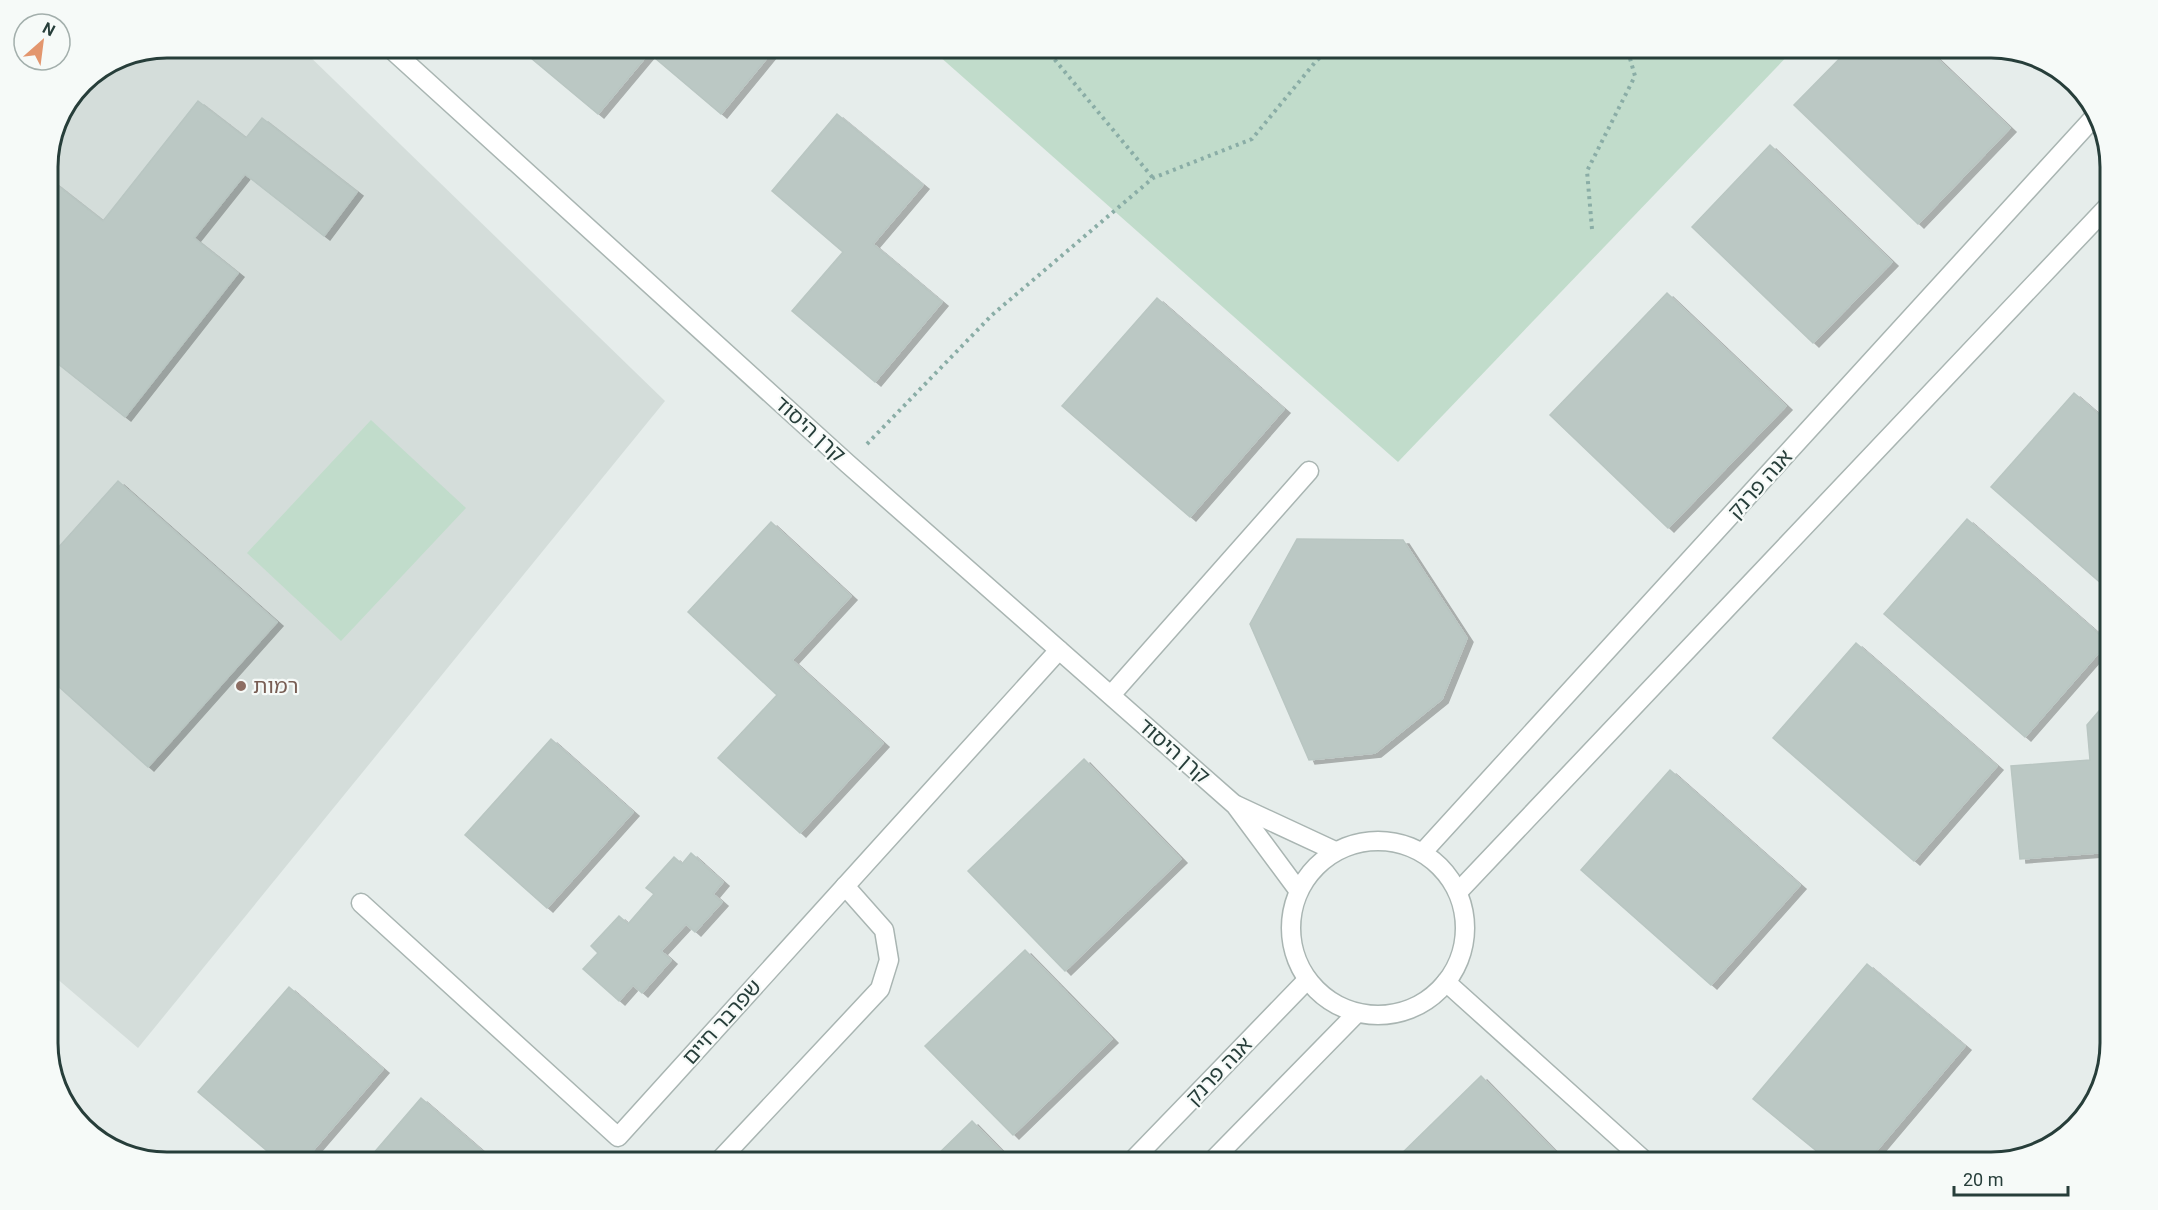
<svg xmlns="http://www.w3.org/2000/svg" width="2158" height="1210" viewBox="0 0 2158 1210" font-family="Roboto,'Noto Sans Hebrew',sans-serif">
	<style>
		.built { fill: #d4ddda }
		.green { fill: #c1dccb }
		.building { fill: #bbc8c4; stroke: #b9c6c2; stroke-width: 1.5; filter: url(#shadow) }
		.lines { fill: none; stroke-linecap: round; stroke-linejoin: round }
		.service-casing { stroke: #a9b5b2; stroke-width: 21 }
		.minor-casing { stroke: #a9b5b2; stroke-width: 21 }
		.tertiary-casing { stroke: #a9b5b2; stroke-width: 21 }
		.path { stroke: #8aada6; stroke-width: 4; stroke-dasharray: 3 4.5; stroke-linecap: butt }
		.service { stroke: #fff; stroke-width: 18 }
		.minor { stroke: #fff; stroke-width: 18 }
		.tertiary { stroke: #fff; stroke-width: 18 }
		.education-dot { fill: #8d6e63; stroke: #f6faf8; stroke-width: 2 }
		.labels { text-anchor: middle; dominant-baseline: central; stroke-width: 4.5; stroke-linejoin: round; paint-order: stroke }
		.street-label { font-size: 21px; fill: #273e3a; stroke: #f6faf8 }
		.education-label { font-size: 21px; fill: #785e54; stroke: #f6faf8; text-anchor: start }
		.rim { fill: none; stroke: #273e3a; stroke-width: 3 }
	</style>
	<defs>
		<filter id="shadow"><feDropShadow dx="6" dy="4" stdDeviation="0" flood-color="#0004"/></filter>
	</defs>
	<rect width="100%" height="100%" fill="#e6edeb"/>
	<polygon class="built" points="168,48 301,48 665,401 138,1048 48,971 48,160 57,122 83,83 122,57"/>
	<g class="green">
		<polygon points="930,48 1795,48 1398,462"/>
		<polygon points="371,420 466,508 341,641 247,553"/>
	</g>
	<g class="building">
		<polygon points="519,48 775,48 721,114 649,53 598,114"/>
		<polygon points="1850,48 1926,48 2010,128 1918,224 1794,105"/>
		<polygon points="198,101 246,138 262,118 357,192 324,236 245,174 194,238 238,273 125,417 48,356 48,178 103,221"/>
		<polygon points="837,114 923,185 873,244 942,302 875,382 792,311 843,252 772,191"/>
		<polygon points="1770,145 1892,262 1813,343 1692,227"/>
		<polygon points="1667,293 1786,406 1668,528 1550,415"/>
		<polygon points="1157,298 1284,409 1190,517 1062,406"/>
		<polygon points="2074,393 2110,424 2110,591 1991,487"/>
		<polygon points="118,481 277,622 148,767 48,677 48,559"/>
		<polygon points="1967,519 2108,642 2025,737 1884,614"/>
		<polygon points="771,522 851,596 792,660 883,743 800,833 718,758 777,695 688,612"/>
		<polygon points="1297,539 1403,540 1467,638 1442,699 1375,753 1309,760 1250,624"/>
		<polygon points="1856,643 1997,766 1914,861 1773,738"/>
		<polygon points="2110,698 2110,852 2020,859 2011,766 2090,760 2087,725"/>
		<polygon points="551,739 633,812 547,908 465,835"/>
		<polygon points="1084,759 1181,859 1065,971 968,871"/>
		<polygon points="1670,770 1800,885 1711,985 1581,870"/>
		<polygon points="691,853 723,882 713,894 722,902 695,932 686,924 661,951 671,960 642,993 633,985 619,1001 583,969 598,953 591,946 619,916 628,924 654,894 646,888 674,857 682,864"/>
		<polygon points="1025,950 1112,1039 1013,1135 925,1046"/>
		<polygon points="1867,964 1965,1046 1867,1162 1830,1162 1753,1099"/>
		<polygon points="289,987 383,1069 303,1162 280,1162 198,1092"/>
		<polygon points="1481,1076 1565,1162 1393,1162"/>
		<polygon points="421,1098 495,1162 366,1162"/>
		<polygon points="972,1121 1012,1162 930,1162"/>
	</g>
	<g class="lines">
		<defs>
			<g id="service">
				<polyline points="1111,695 1309,471"/>
				<polyline points="718,1162 880,989 889,960 884,930 845,886"/>
			</g>
			<g id="minor">
				<polyline points="390,48 848,464 1235,805 1298,890"/>
				<polyline points="1236,805 1335,851"/>
				<polyline points="361,903 618,1137 1059,650"/>
				<polyline points="1446,982 1646,1162"/>
			</g>
			<g id="tertiary">
				<circle cx="1378" cy="928" r="87"/>
				<polyline points="1423,852 2096,115"/>
				<polyline points="1458,892 2110,204"/>
				<polyline points="1131,1162 1307,980"/>
				<polyline points="1211,1162 1357,1013"/>
			</g>
		</defs>
		<use href="#service" class="service-casing"/>
		<use href="#minor" class="minor-casing"/>
		<use href="#tertiary" class="tertiary-casing"/>
		<g class="path">
			<polyline points="1045,48 1153,178"/>
			<polyline points="1592,229 1587,171 1635,76 1627,48"/>
			<polyline points="867,444 992,315 1153,178 1252,139 1317,60 1333,48"/>
		</g>
		<use href="#service" class="service"/>
		<use href="#minor" class="minor"/>
		<use href="#tertiary" class="tertiary"/>
	</g>
	<circle class="education-dot" cx="241" cy="686" r="6"/>
	<g class="labels">
		<g class="street-label">
			<text transform="translate(810 429) rotate(42)">קרן היסוד</text>
			<text transform="translate(1760 484) rotate(-48)">אנה פרנק</text>
			<text transform="translate(1174 751) rotate(41)">קרן היסוד</text>
			<text transform="translate(722 1022) rotate(-48)">שפרבר חיים</text>
			<text transform="translate(1219 1071) rotate(-46)">אנה פרנק</text>
		</g>
		<g class="education-label">
			<text x="253" y="686">רמות</text>
		</g>
	</g>
	<path d="M0 0H2158V1210H0ZM167 58H1991A109 109 0 0 1 2100 167V1043A109 109 0 0 1 1991 1152H167A109 109 0 0 1 58 1043V167A109 109 0 0 1 167 58Z" fill="#f6faf8" fill-rule="evenodd"/>
	<path class="rim" d="M167 58H1991A109 109 0 0 1 2100 167V1043A109 109 0 0 1 1991 1152H167A109 109 0 0 1 58 1043V167A109 109 0 0 1 167 58Z"/>
	<g transform="translate(42 42) rotate(28)"><circle r="28" fill="#f6faf8" stroke="#a3afac" stroke-width="1.5"/>
	<path d="M0-4.5L10 22L0 15L-10 22Z" fill="#e3966e"/>
	<text y="-9" font-size="16" font-weight="bold" text-anchor="middle" fill="#273e3a">N</text>
	</g>
	<path d="M1954 1186v9h114v-9" fill="none" stroke="#273e3a" stroke-width="3"/>
	<text x="1963" y="1186" font-size="18" fill="#273e3a" stroke="#f6faf8" stroke-width="4.5" paint-order="stroke">20 m</text>
</svg>
